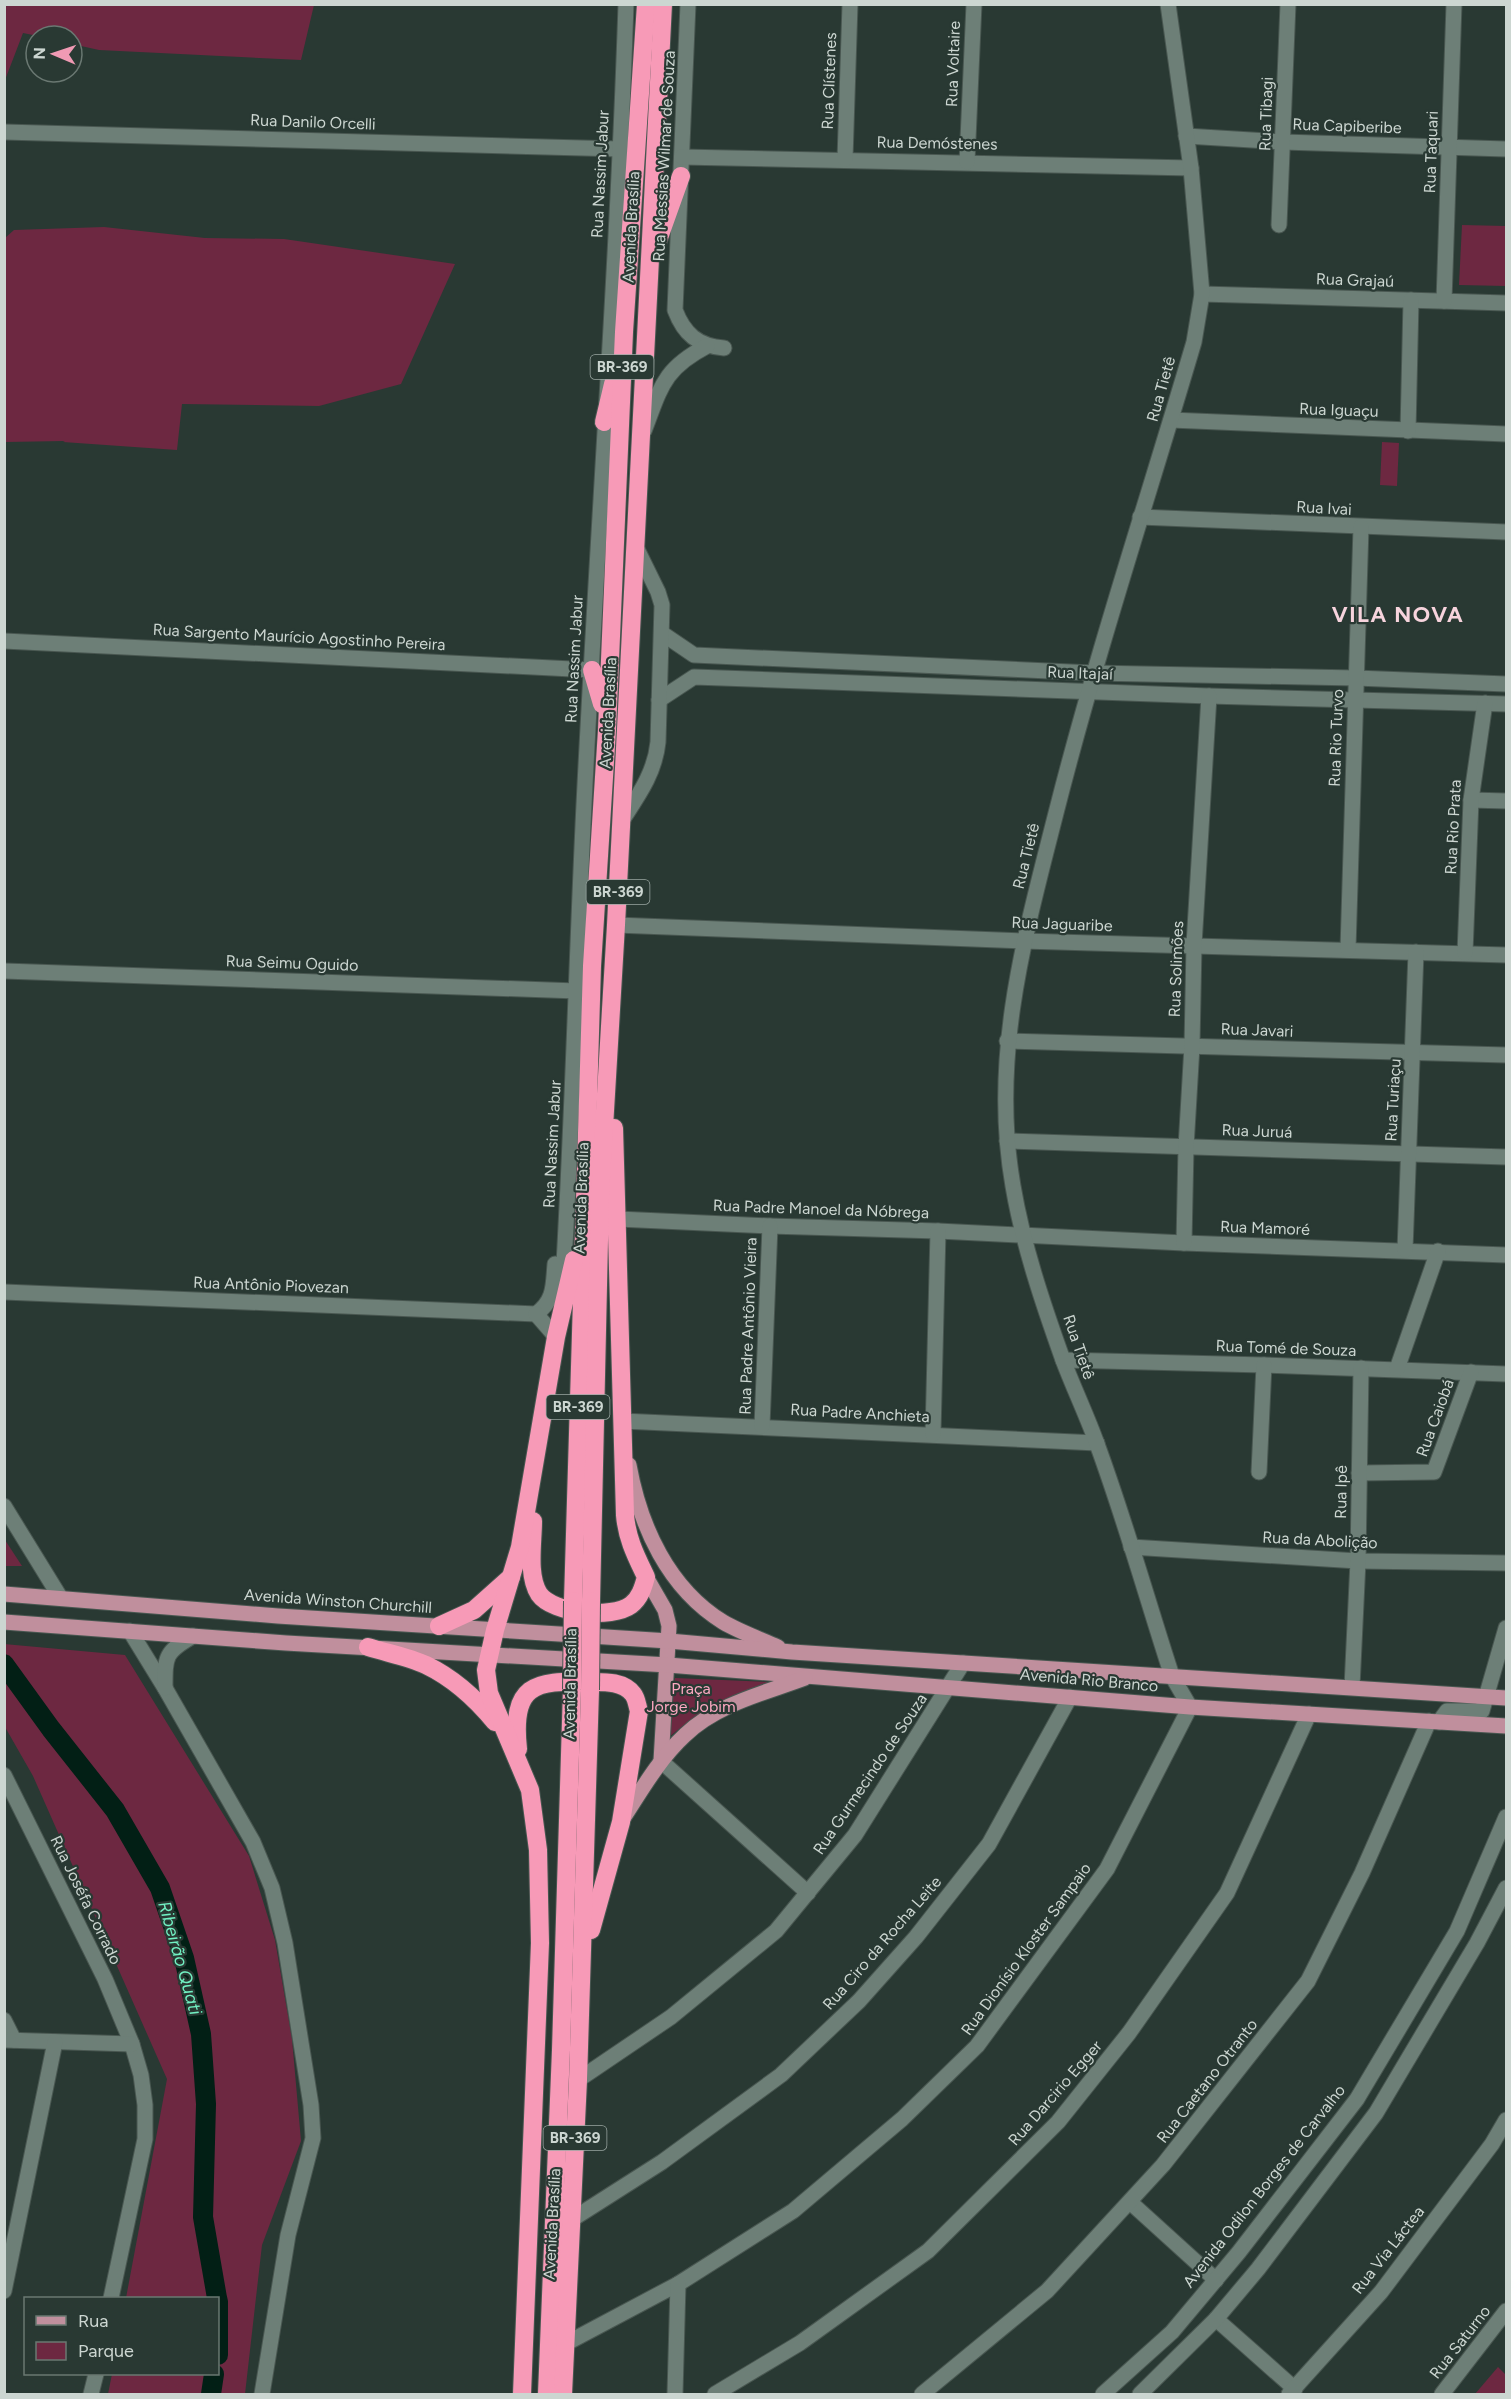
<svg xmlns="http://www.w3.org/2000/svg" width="1511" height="2399" viewBox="0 0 1511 2399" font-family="Figtree,sans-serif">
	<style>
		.green { fill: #6d2841 }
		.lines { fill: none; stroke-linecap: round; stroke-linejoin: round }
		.river { stroke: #021f15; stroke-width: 20 }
		.minor-casing { stroke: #495751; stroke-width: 17 }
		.major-casing { stroke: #495751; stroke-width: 17 }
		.highway-casing { stroke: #495751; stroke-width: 20 }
		.minor { stroke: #6d7f77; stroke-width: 15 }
		.major { stroke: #c08f9d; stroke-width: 15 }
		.highway { stroke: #f79ab7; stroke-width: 18 }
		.highway-bridge-casing { stroke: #495751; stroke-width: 20; stroke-linecap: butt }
		.highway-bridge { stroke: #f79ab7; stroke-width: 18 }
		.labels { text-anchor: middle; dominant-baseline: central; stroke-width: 4.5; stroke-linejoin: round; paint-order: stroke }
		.shield { fill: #293933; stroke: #9ba7a2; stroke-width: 1.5 }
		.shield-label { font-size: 15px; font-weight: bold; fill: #ccd6d1 }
		.street-label { font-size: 16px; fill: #ccd6d1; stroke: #293933 }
		.park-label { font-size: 16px; fill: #fda7c1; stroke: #293933 }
		.water-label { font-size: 18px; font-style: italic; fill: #71f0c2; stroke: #293933 }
		.district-label { font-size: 22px; font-weight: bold; letter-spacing: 1.5px; fill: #f7d4dd; stroke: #293933 }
	</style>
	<rect width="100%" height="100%" fill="#293933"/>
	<g class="green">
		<polygon points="5,4 314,4 314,5 301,60 99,50 72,44 72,36 38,36 23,33 5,80"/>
		<polygon points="1462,225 1506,226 1506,286 1459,285"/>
		<polygon points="104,227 205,238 284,239 455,264 401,384 319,406 182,404 177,450 63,442 65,441 5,442 5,238 14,230"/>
		<polygon points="1382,442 1399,443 1397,486 1380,485"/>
		<polygon points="5,1540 22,1566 5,1566"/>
		<polygon points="4,1644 125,1655 249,1856 275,1940 292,2039 301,2141 262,2245 245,2394 108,2394 112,2374 218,2374 218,2298 126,2298 167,2079 33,1776 5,1727"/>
		<path d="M 675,1678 L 769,1682 C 730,1698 696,1712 664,1742 Z"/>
		<polygon points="1498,2367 1506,2375 1506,2394 1475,2394"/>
	</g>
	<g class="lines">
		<g class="river">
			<polyline points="4,1664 51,1729 115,1810 160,1888 184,1958 201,2034 206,2104 203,2217 217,2298"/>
			<polyline points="218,2301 218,2355"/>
			<polyline points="211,2394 214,2374"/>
		</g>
		<defs>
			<g id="minor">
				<path d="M 688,4 L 675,310 C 684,334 698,346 724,348"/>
				<polyline points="4,132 620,149"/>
				<polyline points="1186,136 1283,142 1506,149"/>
				<polyline points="682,157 1191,168"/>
				<polyline points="845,159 850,4"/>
				<polyline points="967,162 974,4"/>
				<polyline points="1279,225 1288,4"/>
				<polyline points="1202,294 1506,303"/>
				<polyline points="1444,301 1454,4"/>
				<polyline points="1171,420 1506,434"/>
				<path d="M 644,431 C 661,387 663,369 707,346"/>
				<polyline points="1408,431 1411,300"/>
				<polyline points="1140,517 1506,532"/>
				<polyline points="663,634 694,655 1093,673 1356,678 1506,684"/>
				<polyline points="4,641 592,670"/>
				<polyline points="659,700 694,677 1209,696 1506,704"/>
				<polyline points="1471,800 1506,801"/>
				<path d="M 621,822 C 638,796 655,773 658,742 L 662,605 L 658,592 L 636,547"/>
				<polyline points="616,925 1023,941 1506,955"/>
				<polyline points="1348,949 1361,527"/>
				<polyline points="1465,953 1471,800 1485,703"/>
				<polyline points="4,971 577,991"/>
				<polyline points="1007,1041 1506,1055"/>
				<polyline points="1007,1141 1506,1157"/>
				<polyline points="618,1219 770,1226 938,1231 1184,1243 1506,1255"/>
				<polyline points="1184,1243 1186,1147 1192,1046 1194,945 1209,696"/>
				<polyline points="1405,1250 1416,952"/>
				<path d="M 563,1281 C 572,1129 576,977 583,825 C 596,552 617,278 626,4"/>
				<polyline points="4,1292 536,1314"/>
				<path d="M 536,1314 C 555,1300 553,1285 555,1264"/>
				<polyline points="536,1314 556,1337"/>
				<polyline points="1063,1360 1264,1365 1506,1374"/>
				<polyline points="1397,1369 1438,1251"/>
				<polyline points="622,1421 1097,1443"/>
				<polyline points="762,1426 770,1226"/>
				<polyline points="933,1434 938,1231"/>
				<polyline points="1259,1472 1264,1365"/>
				<polyline points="1359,1473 1434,1472 1471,1372"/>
				<polyline points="4,1506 60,1597"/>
				<polyline points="1131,1547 1358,1561 1506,1563"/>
				<polyline points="130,1631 165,1688 253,1842 272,1888 285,1943 311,2105 313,2138 288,2235 262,2394"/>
				<polyline points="1352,1687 1358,1561 1361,1368"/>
				<path d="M 165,1688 C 165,1656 165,1652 193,1636"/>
				<polyline points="1439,1722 1447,1711 1482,1711 1506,1628"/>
				<polyline points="661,1761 808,1893"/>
				<polyline points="4,1775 105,1979 132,2044 141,2075 145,2105 145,2139 111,2298"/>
				<polyline points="4,2020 14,2040"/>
				<polyline points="4,2040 132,2044"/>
				<polyline points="578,2080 671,2017 776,1931 855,1835 963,1663"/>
				<polyline points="1130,2202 1216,2280"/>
				<polyline points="571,2220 662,2162 781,2075 859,2001 916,1937 989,1844 1070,1697"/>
				<polyline points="4,2291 55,2042"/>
				<polyline points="1216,2319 1295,2389"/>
				<path d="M 565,2344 L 678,2284 L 793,2211 L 902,2119 L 977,2046 L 1107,1869 L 1190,1707 L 1172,1676 C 1147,1599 1125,1520 1097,1444 C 1087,1416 1074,1389 1063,1360 C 1043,1304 1023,1245 1013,1186 C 990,1056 1025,935 1057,809 C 1097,652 1148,498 1194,342 L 1202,294 L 1191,168 L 1168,4"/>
				<polyline points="91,2394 96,2374"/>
				<polyline points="675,2394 678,2284"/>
				<polyline points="715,2394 800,2343 928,2251 1058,2122 1129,2033 1227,1893 1309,1714"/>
				<polyline points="922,2394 1047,2291 1163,2165 1308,1981 1362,1873 1429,1721"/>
				<polyline points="1103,2394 1172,2332 1239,2252 1357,2099 1457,1931 1506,1817"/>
				<polyline points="1140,2394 1216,2319 1258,2269 1376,2113 1477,1943 1506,1888"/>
				<polyline points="1289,2394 1381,2292 1492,2144 1506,2120"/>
				<polyline points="1442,2394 1506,2311"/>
			</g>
			<g id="major">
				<path d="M 629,1465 C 640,1526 668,1588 723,1622 C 740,1632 760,1639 778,1647"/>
				<polyline points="646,1577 665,1610 669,1626 661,1761"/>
				<polyline points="4,1594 278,1616 669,1641 792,1652 1506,1698"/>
				<polyline points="4,1622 286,1643 668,1665 1190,1707 1506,1726"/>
				<path d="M 622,1820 C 641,1791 659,1759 685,1735 C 717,1704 765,1693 805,1678"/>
			</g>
			<g id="highway">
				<polyline points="656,246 681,176"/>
				<polyline points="604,422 613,384"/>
				<polyline points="592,670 602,704"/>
				<path d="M 533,1521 C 533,1543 527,1575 539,1594 C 553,1614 612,1619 631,1605 C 640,1598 643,1588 646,1577 C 636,1556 627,1539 625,1515 L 614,1128"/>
				<polyline points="573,1601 592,966 607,730 624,332 646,4"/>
				<polyline points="591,1601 600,1195 616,925 663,4"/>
				<polyline points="439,1626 474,1610 511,1577"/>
				<path d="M 368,1647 C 387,1653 409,1657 426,1665 C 453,1678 477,1700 495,1722"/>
				<path d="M 518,1749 C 511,1685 533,1680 590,1682 C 604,1682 623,1681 633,1694 C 637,1699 637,1706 639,1711 L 621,1822 L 591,1930"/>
				<polyline points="522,2394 540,1943 538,1850 530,1790 489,1693 486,1670 495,1630 520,1547 556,1337 574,1260"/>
				<polyline points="547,2394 561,2050 572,1689"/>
				<polyline points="563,2394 578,2080 590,1690"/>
			</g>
		</defs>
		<use href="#minor" class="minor-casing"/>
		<use href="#major" class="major-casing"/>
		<use href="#highway" class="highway-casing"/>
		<use href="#minor" class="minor"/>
		<use href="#major" class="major"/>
		<use href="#highway" class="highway"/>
		<defs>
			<g id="highway-bridge">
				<polyline points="572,1689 573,1601"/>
				<polyline points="590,1690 591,1601"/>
			</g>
		</defs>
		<use href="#highway-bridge" class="highway-bridge-casing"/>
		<use href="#highway-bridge" class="highway-bridge"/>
	</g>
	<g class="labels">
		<g class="shield">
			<rect x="590.5" y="355" width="63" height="24" rx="4.5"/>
			<rect x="586.5" y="880" width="63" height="24" rx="4.5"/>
			<rect x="546.5" y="1395" width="63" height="24" rx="4.5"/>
			<rect x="543.5" y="2126" width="63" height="24" rx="4.5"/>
		</g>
		<g class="shield-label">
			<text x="622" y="367">BR-369</text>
			<text x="618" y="892">BR-369</text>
			<text x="578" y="1407">BR-369</text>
			<text x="575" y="2138">BR-369</text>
		</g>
		<g class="street-label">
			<text transform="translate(953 64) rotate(-88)">Rua Voltaire</text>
			<text transform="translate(829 81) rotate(-88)">Rua Clístenes</text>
			<text transform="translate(1266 114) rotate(-88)">Rua Tibagi</text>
			<text transform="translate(313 122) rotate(2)">Rua Danilo Orcelli</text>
			<text transform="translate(1347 126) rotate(2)">Rua Capiberibe</text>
			<text transform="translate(937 143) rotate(1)">Rua Demóstenes</text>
			<text transform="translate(1431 152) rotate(-88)">Rua Taquari</text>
			<text transform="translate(664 156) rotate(-87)">Rua Messias Wilmar de Souza</text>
			<text transform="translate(600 174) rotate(-87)">Rua Nassim Jabur</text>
			<text transform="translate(631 227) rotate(-87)">Avenida Brasília</text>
			<text transform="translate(1355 280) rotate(2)">Rua Grajaú</text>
			<text transform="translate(1161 389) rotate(-74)">Rua Tietê</text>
			<text transform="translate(1339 410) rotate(2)">Rua Iguaçu</text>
			<text transform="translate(1324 508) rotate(3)">Rua Ivai</text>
			<text transform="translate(299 637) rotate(3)">Rua Sargento Maurício Agostinho Pereira</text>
			<text transform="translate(574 659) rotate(-87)">Rua Nassim Jabur</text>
			<text transform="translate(1080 673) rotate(2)">Rua Itajaí</text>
			<text transform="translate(608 713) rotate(-87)">Avenida Brasília</text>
			<text transform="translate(1336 738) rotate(-88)">Rua Rio Turvo</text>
			<text transform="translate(1453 827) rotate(-87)">Rua Rio Prata</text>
			<text transform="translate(1026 856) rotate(-76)">Rua Tietê</text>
			<text transform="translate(1062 924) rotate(2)">Rua Jaguaribe</text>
			<text transform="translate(292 963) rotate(2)">Rua Seimu Oguido</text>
			<text transform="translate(1176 969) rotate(-88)">Rua Solimões</text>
			<text transform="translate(1257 1030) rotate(2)">Rua Javari</text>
			<text transform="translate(1393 1100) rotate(-87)">Rua Turiaçu</text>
			<text transform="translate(1257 1131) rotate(2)">Rua Juruá</text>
			<text transform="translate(552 1144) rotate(-87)">Rua Nassim Jabur</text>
			<text transform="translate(581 1198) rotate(-88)">Avenida Brasília</text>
			<text transform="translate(821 1209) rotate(2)">Rua Padre Manoel da Nóbrega</text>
			<text transform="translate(1265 1228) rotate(2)">Rua Mamoré</text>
			<text transform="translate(271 1285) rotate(2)">Rua Antônio Piovezan</text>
			<text transform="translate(748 1326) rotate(-88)">Rua Padre Antônio Vieira</text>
			<text transform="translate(1079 1347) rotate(71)">Rua Tietê</text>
			<text transform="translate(1286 1348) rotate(2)">Rua Tomé de Souza</text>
			<text transform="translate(860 1413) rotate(3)">Rua Padre Anchieta</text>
			<text transform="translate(1435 1418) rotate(-70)">Rua Caiobá</text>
			<text transform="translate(1341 1492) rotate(-89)">Rua Ipê</text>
			<text transform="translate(1320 1540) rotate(3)">Rua da Abolição</text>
			<text transform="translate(338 1601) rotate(4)">Avenida Winston Churchill</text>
			<text transform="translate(1089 1680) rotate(5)">Avenida Rio Branco</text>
			<text transform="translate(570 1684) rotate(-89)">Avenida Brasília</text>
			<text transform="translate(870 1774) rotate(-56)">Rua Gurmecindo de Souza</text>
			<text transform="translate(86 1900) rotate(64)">Rua Joséfa Corrado</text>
			<text transform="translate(882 1943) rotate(-49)">Rua Ciro da Rocha Leite</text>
			<text transform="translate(1026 1949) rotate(-54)">Rua Dionísio Kloster Sampaio</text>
			<text transform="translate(1207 2081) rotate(-52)">Rua Caetano Otranto</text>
			<text transform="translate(1055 2093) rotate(-49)">Rua Darcirio Egger</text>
			<text transform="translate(1264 2186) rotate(-52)">Avenida Odilon Borges de Carvalho</text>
			<text transform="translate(552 2224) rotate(-87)">Avenida Brasília</text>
			<text transform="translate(1388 2250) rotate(-52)">Rua Via Láctea</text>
			<text transform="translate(1460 2342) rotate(-52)">Rua Saturno</text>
		</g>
		<g class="park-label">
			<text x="691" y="1688">Praça<tspan x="691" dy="18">Jorge Jobim</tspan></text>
		</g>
		<g class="water-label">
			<text transform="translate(180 1958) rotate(74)">Ribeirão Quati</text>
		</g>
		<g class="district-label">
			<text x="1398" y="614">VILA NOVA</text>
		</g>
	</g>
	<rect width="1511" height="2399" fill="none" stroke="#ccd6d1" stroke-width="12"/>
	<rect x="24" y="2297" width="195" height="78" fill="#293933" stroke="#6a7872" stroke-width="1.5"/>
	<rect x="36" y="2316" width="30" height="9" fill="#c08f9d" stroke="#6a7872" stroke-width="1.5"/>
	<text x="78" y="2327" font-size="18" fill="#ccd6d1">Rua</text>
	<rect x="36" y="2342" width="30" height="18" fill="#6d2841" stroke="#6a7872" stroke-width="1.5"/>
	<text x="78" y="2357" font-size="18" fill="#ccd6d1">Parque</text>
	<g transform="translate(54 54) rotate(272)"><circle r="28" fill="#293933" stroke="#6a7872" stroke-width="1.5"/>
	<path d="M0-4.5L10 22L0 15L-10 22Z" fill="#f09ab4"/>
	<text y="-9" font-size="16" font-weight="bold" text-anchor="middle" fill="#ccd6d1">N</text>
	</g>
</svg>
